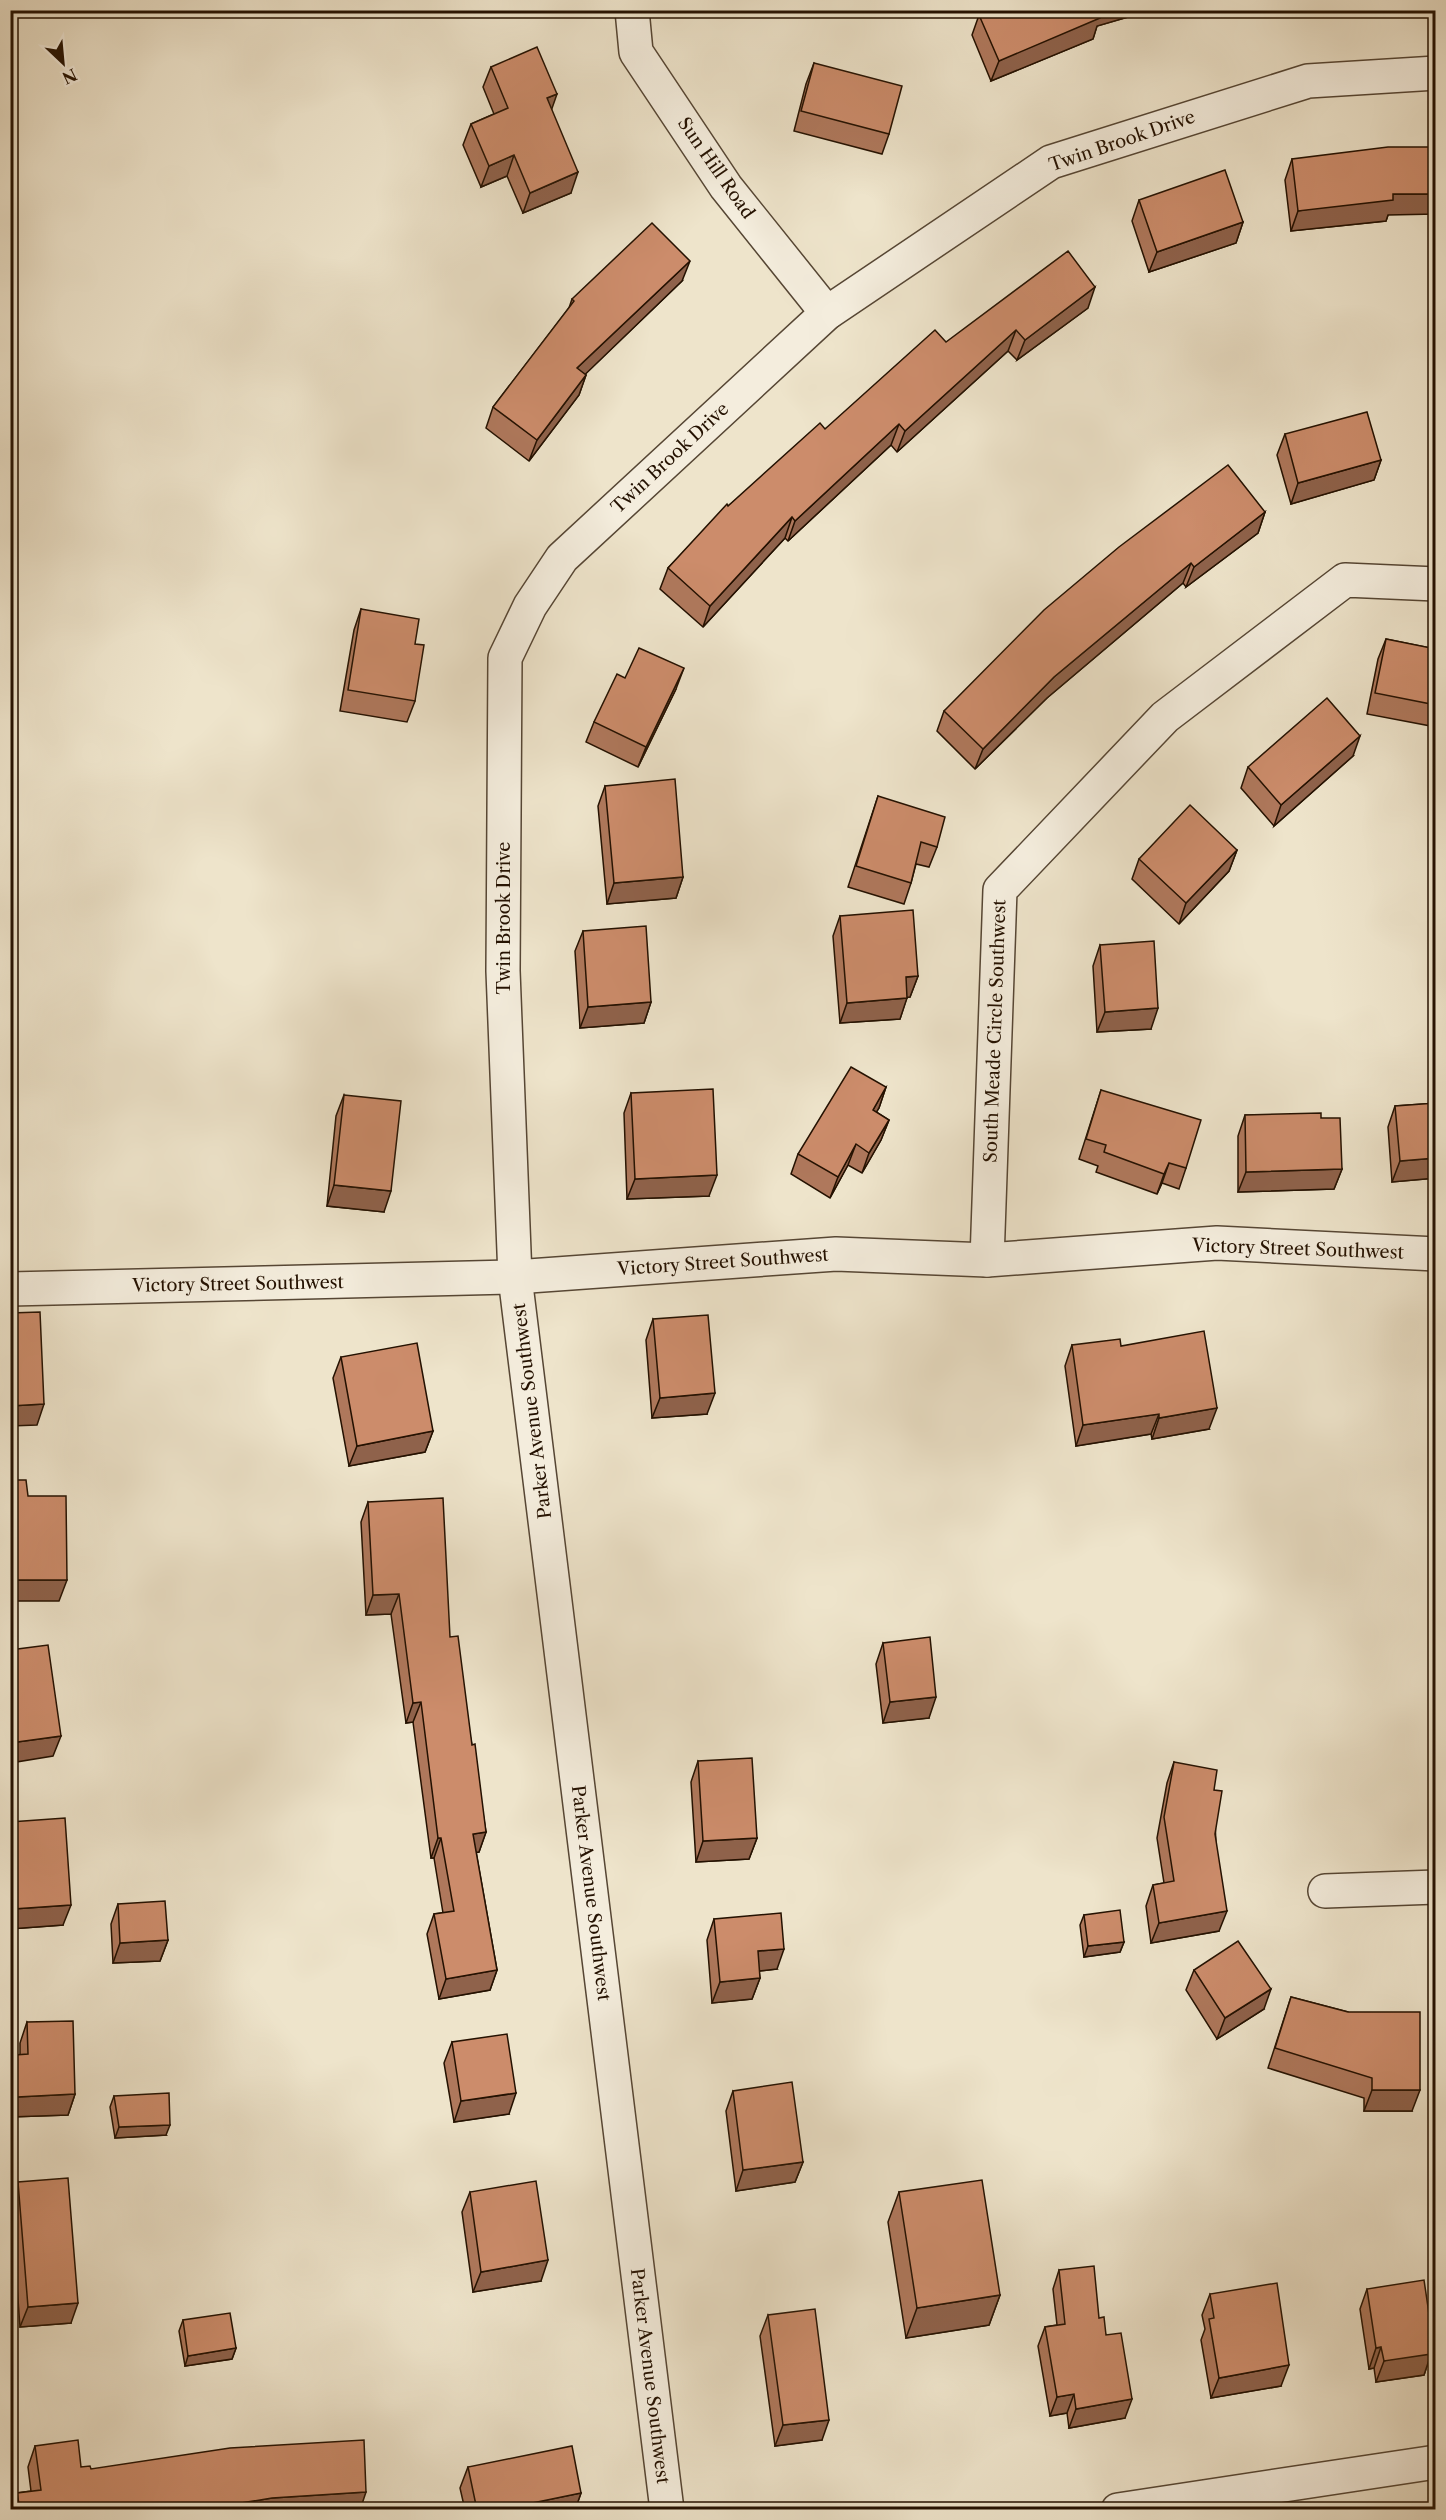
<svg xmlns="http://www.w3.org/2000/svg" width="1446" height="2520" viewBox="0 0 1446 2520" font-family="'Libre Caslon Text',serif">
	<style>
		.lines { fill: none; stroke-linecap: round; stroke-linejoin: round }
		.street-casing { stroke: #564634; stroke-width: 36 }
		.street { stroke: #f4eddd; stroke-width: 33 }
		.wall { fill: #af785c; stroke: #241101; stroke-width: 1.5 }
		.shaded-wall { fill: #8f624b; stroke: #241101; stroke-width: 1.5 }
		.building { fill: #cc8c6b; stroke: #241101; stroke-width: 1.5 }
		.labels { text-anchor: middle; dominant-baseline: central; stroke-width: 4.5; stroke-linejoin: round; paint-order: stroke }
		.street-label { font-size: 18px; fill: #241101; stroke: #f4eddd }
	</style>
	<rect width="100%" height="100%" fill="#eee4cb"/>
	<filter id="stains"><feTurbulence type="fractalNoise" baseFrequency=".00333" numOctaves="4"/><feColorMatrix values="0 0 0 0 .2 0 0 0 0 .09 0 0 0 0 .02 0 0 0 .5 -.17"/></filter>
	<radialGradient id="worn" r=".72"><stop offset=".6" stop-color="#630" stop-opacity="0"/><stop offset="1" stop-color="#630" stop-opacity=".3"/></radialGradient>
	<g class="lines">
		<defs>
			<g id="street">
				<polyline points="632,10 636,52 726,187 827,313"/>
				<polyline points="987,1260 1000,890 1165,717 1345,580 1436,584"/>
				<polyline points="10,1289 515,1277 836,1254 987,1260 1217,1243 1436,1254"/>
				<polyline points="1325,1891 1436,1887"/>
				<polyline points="667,2510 515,1277 503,971 505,658 530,606 562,558 827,313 1051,162 1308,81 1436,73"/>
				<polyline points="1118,2510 1436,2462"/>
			</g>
		</defs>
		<use href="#street" class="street-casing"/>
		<use href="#street" class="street"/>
	</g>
	<g class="wall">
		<polygon points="990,10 1152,10 1097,26 1093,39 991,81 972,35 979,15"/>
		<polygon points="814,63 889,134 882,154 794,131 806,84"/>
		<polygon points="491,67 551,109 571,193 523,213 507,176 481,187 463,145 471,124 494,114 483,87"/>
		<polygon points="1292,159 1388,215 1386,221 1291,231 1285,180"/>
		<polygon points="1139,200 1243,222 1236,243 1149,272 1132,221"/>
		<polygon points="682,281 585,374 586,375 579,395 529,461 486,428 493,407 569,308 572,299"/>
		<polygon points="1088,308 1017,360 1008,351 897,452 891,445 788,541 785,538 703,627 660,589 668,568 728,506 825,429 946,342"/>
		<polygon points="1285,434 1381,460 1374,480 1291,504 1277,455"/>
		<polygon points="1265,512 1258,533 1186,587 1183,583 1047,698 975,769 937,731 944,711"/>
		<polygon points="361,609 415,644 415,701 407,722 340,711 354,630"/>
		<polygon points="1386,639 1436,649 1436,727 1367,714 1378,659"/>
		<polygon points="625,678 676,689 638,767 586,742 594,722"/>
		<polygon points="1353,756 1274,826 1241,788 1248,767"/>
		<polygon points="605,786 683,877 676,898 607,904 598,806"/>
		<polygon points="878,796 937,847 929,867 916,864 911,883 904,904 848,887"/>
		<polygon points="1237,850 1229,871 1179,924 1132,879 1139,859"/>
		<polygon points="840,916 918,976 910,997 907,997 900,1019 840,1023 833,936"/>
		<polygon points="583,931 651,1002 644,1023 580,1028 575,951"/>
		<polygon points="1100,945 1151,1029 1097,1032 1093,966"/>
		<polygon points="886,1087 879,1108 876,1112 889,1120 881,1140 862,1173 848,1165 830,1198 791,1174 798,1154"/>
		<polygon points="1101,1090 1186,1168 1179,1189 1162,1183 1157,1194 1096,1172 1098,1166 1079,1159"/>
		<polygon points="631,1093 709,1196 627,1199 624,1113"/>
		<polygon points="344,1095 384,1212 327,1206 336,1116"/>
		<polygon points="1436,1103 1436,1178 1392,1182 1388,1127 1395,1106"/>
		<polygon points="1245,1115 1321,1118 1342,1169 1334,1189 1238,1192 1238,1136"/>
		<polygon points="653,1319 707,1414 652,1418 646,1340"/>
		<polygon points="1072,1345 1209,1429 1152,1439 1151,1434 1076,1446 1065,1366"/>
		<polygon points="341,1357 433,1431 425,1452 349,1466 333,1378"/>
		<polygon points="368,1502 450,1637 472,1745 486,1832 479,1852 476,1852 497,1970 490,1990 439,1999 427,1934 434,1914 443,1913 434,1858 431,1858 413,1722 406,1723 391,1614 366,1615 361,1522"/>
		<polygon points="883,1643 929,1718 883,1723 876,1664"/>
		<polygon points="698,1761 757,1838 749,1859 696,1862 691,1782"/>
		<polygon points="1174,1762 1214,1790 1219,1931 1151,1943 1146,1906 1153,1885 1164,1883 1157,1838 1167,1783"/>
		<polygon points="10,1822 63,1925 10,1929"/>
		<polygon points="118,1904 168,1940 160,1961 113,1963 111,1924"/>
		<polygon points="1084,1915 1124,1942 1120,1952 1084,1957 1080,1925"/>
		<polygon points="714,1919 777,1969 759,1971 760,1978 752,1999 712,2003 707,1940"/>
		<polygon points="1194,1970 1264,2009 1217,2039 1186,1990"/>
		<polygon points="1291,1997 1348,2012 1412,2111 1364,2111 1364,2098 1268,2068"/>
		<polygon points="27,2022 75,2094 68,2115 10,2117 10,2067 15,2055 20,2055 20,2043"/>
		<polygon points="452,2042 509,2114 454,2122 444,2063"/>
		<polygon points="733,2091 803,2162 795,2182 736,2191 726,2111"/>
		<polygon points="114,2096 166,2135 115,2138 110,2107"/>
		<polygon points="18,2182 71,2323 20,2327 11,2203"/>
		<polygon points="470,2192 541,2281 473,2292 462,2212"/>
		<polygon points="899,2192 1000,2295 989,2325 906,2338 888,2222"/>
		<polygon points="1059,2270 1099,2318 1106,2335 1125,2418 1069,2428 1067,2413 1050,2416 1038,2346 1045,2327 1057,2325 1053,2289"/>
		<polygon points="1367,2289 1430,2349 1431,2354 1424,2375 1376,2382 1374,2368 1369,2369 1360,2309"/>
		<polygon points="1210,2294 1281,2386 1211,2398 1201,2340 1205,2329 1202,2315"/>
		<polygon points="768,2315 822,2440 775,2446 760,2336"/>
		<polygon points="183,2320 236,2348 232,2359 185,2366 179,2331"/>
		<polygon points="35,2446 81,2467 91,2469 360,2510 11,2510 17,2493 31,2491 28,2467"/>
		<polygon points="468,2467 581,2493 575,2510 465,2510 460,2488"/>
	</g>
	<g class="shaded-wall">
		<polygon points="1095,10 1152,10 1097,26 1093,39 991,81 999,61"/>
		<polygon points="557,94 550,114 547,98"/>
		<polygon points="514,155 507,176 481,187 489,166"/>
		<polygon points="578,172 571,193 523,213 530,193"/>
		<polygon points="1393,194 1436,194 1436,214 1388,215 1386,221 1291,231 1298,211"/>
		<polygon points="1243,222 1236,243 1149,272 1157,252"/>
		<polygon points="690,261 682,281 570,389 577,368"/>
		<polygon points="1095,287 1088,308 1017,360 1025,340"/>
		<polygon points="1016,330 1008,351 897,452 905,431"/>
		<polygon points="586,375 579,395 529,461 537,440"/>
		<polygon points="899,424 891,445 788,541 795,521"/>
		<polygon points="1381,460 1374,480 1291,504 1298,483"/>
		<polygon points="1265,512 1258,533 1186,587 1194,567"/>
		<polygon points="792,517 785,538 703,627 710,606"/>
		<polygon points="1191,563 1183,583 1047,698 975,769 983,749 1054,677"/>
		<polygon points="684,668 676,689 638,767 646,747"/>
		<polygon points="1360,736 1353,756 1274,826 1281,805"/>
		<polygon points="1237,850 1229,871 1179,924 1186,903"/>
		<polygon points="683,877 676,898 607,904 614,883"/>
		<polygon points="918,976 910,997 898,998 906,977"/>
		<polygon points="907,998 900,1019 840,1023 847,1003"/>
		<polygon points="651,1002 644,1023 580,1028 588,1007"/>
		<polygon points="1158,1008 1151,1029 1097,1032 1105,1012"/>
		<polygon points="886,1087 879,1108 865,1131 873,1110"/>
		<polygon points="889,1120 881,1140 862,1173 869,1153"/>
		<polygon points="856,1144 848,1165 830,1198 838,1177"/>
		<polygon points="1436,1158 1436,1178 1392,1182 1400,1161"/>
		<polygon points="1169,1163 1162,1183 1157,1194 1164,1174"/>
		<polygon points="1342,1169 1334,1189 1238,1192 1246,1172"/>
		<polygon points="717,1175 709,1196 627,1199 635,1179"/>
		<polygon points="334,1185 391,1191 384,1212 327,1206"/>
		<polygon points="715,1393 707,1414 652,1418 660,1398"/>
		<polygon points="44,1404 37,1425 10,1426 10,1406"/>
		<polygon points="1217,1408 1209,1429 1152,1439 1159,1418"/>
		<polygon points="1159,1414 1151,1434 1076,1446 1083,1425"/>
		<polygon points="433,1431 425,1452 349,1466 357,1446"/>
		<polygon points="10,1580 67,1580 59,1601 10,1601"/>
		<polygon points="399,1594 391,1614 366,1615 373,1595"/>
		<polygon points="936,1697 929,1718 883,1723 890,1702"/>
		<polygon points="421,1702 413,1722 406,1723 413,1703"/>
		<polygon points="61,1736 53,1756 10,1763 10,1743"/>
		<polygon points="486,1832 479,1852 466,1854 473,1834"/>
		<polygon points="438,1838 441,1838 434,1858 431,1858"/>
		<polygon points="757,1838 749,1859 696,1862 703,1841"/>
		<polygon points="71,1905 63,1925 10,1929 10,1915 13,1909"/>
		<polygon points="1227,1911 1219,1931 1151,1943 1159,1923"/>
		<polygon points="168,1940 160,1961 113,1963 120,1943"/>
		<polygon points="1124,1942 1120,1952 1084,1957 1088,1946"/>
		<polygon points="784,1949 777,1969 750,1972 758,1951"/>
		<polygon points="497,1970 490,1990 439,1999 446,1979"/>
		<polygon points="760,1978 752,1999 712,2003 720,1982"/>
		<polygon points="1271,1989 1264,2009 1217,2039 1225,2018"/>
		<polygon points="1372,2090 1420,2090 1412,2111 1364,2111"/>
		<polygon points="516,2093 509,2114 454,2122 461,2101"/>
		<polygon points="75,2094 68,2115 10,2117 17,2097"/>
		<polygon points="170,2125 166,2135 115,2138 119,2127"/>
		<polygon points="803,2162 795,2182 736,2191 743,2170"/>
		<polygon points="548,2260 541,2281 473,2292 481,2272"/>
		<polygon points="1000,2295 989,2325 906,2338 917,2308"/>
		<polygon points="78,2303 71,2323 20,2327 28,2307"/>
		<polygon points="1433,2341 1429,2354 1431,2354 1424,2375 1376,2382 1384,2361 1429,2342"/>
		<polygon points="1381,2347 1374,2368 1369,2369 1376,2348"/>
		<polygon points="236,2348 232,2359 185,2366 188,2356"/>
		<polygon points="1289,2365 1281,2386 1211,2398 1219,2378"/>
		<polygon points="1074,2394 1067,2413 1050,2416 1057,2397"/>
		<polygon points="1132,2399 1125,2418 1069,2428 1076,2409"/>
		<polygon points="829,2420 822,2440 775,2446 783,2425"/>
		<polygon points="366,2492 360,2510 199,2510 272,2498"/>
		<polygon points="581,2493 575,2510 498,2510"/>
	</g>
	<g class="building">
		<polygon points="990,10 1097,10 1100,18 999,61 979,15"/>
		<polygon points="537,47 557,94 547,98 578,172 530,193 514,155 489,166 471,124 508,108 491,67"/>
		<polygon points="814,63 902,86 889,134 801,111"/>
		<polygon points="1388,147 1436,147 1436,194 1393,194 1393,200 1298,211 1292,159"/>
		<polygon points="1225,170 1243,222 1157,252 1139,200"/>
		<polygon points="652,223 690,261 577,368 586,375 537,440 493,407 574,301 572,299"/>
		<polygon points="1068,251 1095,287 1025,340 1016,330 905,431 899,424 795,521 792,517 710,606 668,568 727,504 728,506 820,423 825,429 935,330 946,342"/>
		<polygon points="1367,412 1381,460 1298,483 1285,434"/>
		<polygon points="1228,465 1265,512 1194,567 1191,563 1054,677 983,749 944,711 1044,610 1119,547"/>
		<polygon points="361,609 419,619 415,644 424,645 415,701 348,690"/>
		<polygon points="1386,639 1436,649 1436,705 1375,693"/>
		<polygon points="639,648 684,668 646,747 594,722 617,674 625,678"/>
		<polygon points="1327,698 1360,736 1281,805 1248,767"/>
		<polygon points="675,779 683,877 614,883 605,786"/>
		<polygon points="878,796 945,817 937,847 921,842 911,883 856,866"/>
		<polygon points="1190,805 1237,850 1186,903 1139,859"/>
		<polygon points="913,910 918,976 906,977 907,998 847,1003 840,916"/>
		<polygon points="646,926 651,1002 588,1007 583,931"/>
		<polygon points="1154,941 1158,1008 1105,1012 1100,945"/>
		<polygon points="851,1067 886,1087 873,1110 889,1120 869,1153 856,1144 838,1177 798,1154"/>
		<polygon points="713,1089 717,1175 635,1179 631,1093"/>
		<polygon points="1101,1090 1201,1120 1186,1168 1169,1163 1164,1174 1104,1152 1106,1145 1086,1139"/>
		<polygon points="344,1095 401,1101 391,1191 334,1185"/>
		<polygon points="1436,1103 1436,1158 1400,1161 1395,1106"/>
		<polygon points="1321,1113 1321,1118 1340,1118 1342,1169 1246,1172 1245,1115"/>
		<polygon points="40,1312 44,1404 10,1406 10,1313"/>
		<polygon points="708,1315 715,1393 660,1398 653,1319"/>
		<polygon points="1204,1331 1217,1408 1159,1418 1159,1414 1083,1425 1072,1345 1120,1339 1121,1346"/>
		<polygon points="417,1343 433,1431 357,1446 341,1357"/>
		<polygon points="10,1480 26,1480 28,1496 66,1496 67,1580 10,1580"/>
		<polygon points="443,1498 450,1637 458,1636 472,1745 475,1744 486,1832 473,1834 497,1970 446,1979 434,1914 454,1911 441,1838 438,1838 421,1702 413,1703 399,1594 373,1595 368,1502"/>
		<polygon points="930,1637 936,1697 890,1702 883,1643"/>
		<polygon points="48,1645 61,1736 10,1743 10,1650"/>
		<polygon points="752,1758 757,1838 703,1841 698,1761"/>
		<polygon points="1174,1762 1217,1770 1214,1790 1222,1791 1215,1834 1227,1911 1159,1923 1153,1885 1174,1881 1164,1817"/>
		<polygon points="65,1818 71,1905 13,1909 10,1876 10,1822"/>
		<polygon points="165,1901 168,1940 120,1943 118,1904"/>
		<polygon points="1120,1910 1124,1942 1088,1946 1084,1915"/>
		<polygon points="781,1913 784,1949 758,1951 760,1978 720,1982 714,1919"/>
		<polygon points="1238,1941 1271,1989 1225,2018 1194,1970"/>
		<polygon points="1291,1997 1348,2012 1420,2012 1420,2090 1372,2090 1372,2078 1275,2048"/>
		<polygon points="73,2021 75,2094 17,2097 15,2055 28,2054 27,2022"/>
		<polygon points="507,2034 516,2093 461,2101 452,2042"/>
		<polygon points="792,2082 803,2162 743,2170 733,2091"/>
		<polygon points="169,2093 170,2125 119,2127 114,2096"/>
		<polygon points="68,2178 78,2303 28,2307 18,2182"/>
		<polygon points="982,2180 1000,2295 917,2308 899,2192"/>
		<polygon points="536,2181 548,2260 481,2272 470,2192"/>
		<polygon points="1094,2266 1099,2318 1104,2317 1106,2335 1121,2333 1132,2399 1076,2409 1074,2394 1057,2397 1045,2327 1065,2324 1059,2270"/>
		<polygon points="1424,2280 1433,2341 1429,2342 1431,2354 1384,2361 1381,2347 1376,2348 1367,2289"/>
		<polygon points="1277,2283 1289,2365 1219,2378 1209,2319 1214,2318 1210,2294"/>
		<polygon points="815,2309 829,2420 783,2425 768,2315"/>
		<polygon points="230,2313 236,2348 188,2356 183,2320"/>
		<polygon points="78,2440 81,2467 90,2466 91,2469 230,2448 364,2440 366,2492 272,2498 199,2510 20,2510 17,2493 41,2490 35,2446"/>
		<polygon points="572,2446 581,2493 498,2510 477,2510 468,2467"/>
	</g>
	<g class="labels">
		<g class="street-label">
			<text transform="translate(1122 141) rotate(-19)">Twin Brook Drive</text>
			<text transform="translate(716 168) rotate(55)">Sun Hill Road</text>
			<text transform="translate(670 458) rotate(-43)">Twin Brook Drive</text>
			<text transform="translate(504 918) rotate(-90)">Twin Brook Drive</text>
			<text transform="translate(995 1031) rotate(-88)">South Meade Circle Southwest</text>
			<text transform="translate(1298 1249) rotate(2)">Victory Street Southwest</text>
			<text transform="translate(723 1262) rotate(-4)">Victory Street Southwest</text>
			<text transform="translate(238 1284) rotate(-1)">Victory Street Southwest</text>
			<text transform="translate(532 1411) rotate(-97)">Parker Avenue Southwest</text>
			<text transform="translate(591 1893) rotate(83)">Parker Avenue Southwest</text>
			<text transform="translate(650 2376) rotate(83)">Parker Avenue Southwest</text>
		</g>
	</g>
	<rect width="1446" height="2520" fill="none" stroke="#eee4cb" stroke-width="36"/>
	<rect x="12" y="12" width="1422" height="2496" fill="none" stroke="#241101" stroke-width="3"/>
	<rect x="18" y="18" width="1410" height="2484" fill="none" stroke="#241101" stroke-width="1.5"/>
	<g transform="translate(63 63) rotate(154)" stroke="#f4eddd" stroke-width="4.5" paint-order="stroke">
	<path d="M0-4.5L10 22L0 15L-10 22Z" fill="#241101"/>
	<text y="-9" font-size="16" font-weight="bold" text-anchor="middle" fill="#241101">N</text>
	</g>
	<rect width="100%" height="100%" filter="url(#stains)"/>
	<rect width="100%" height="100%" fill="url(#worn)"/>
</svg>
